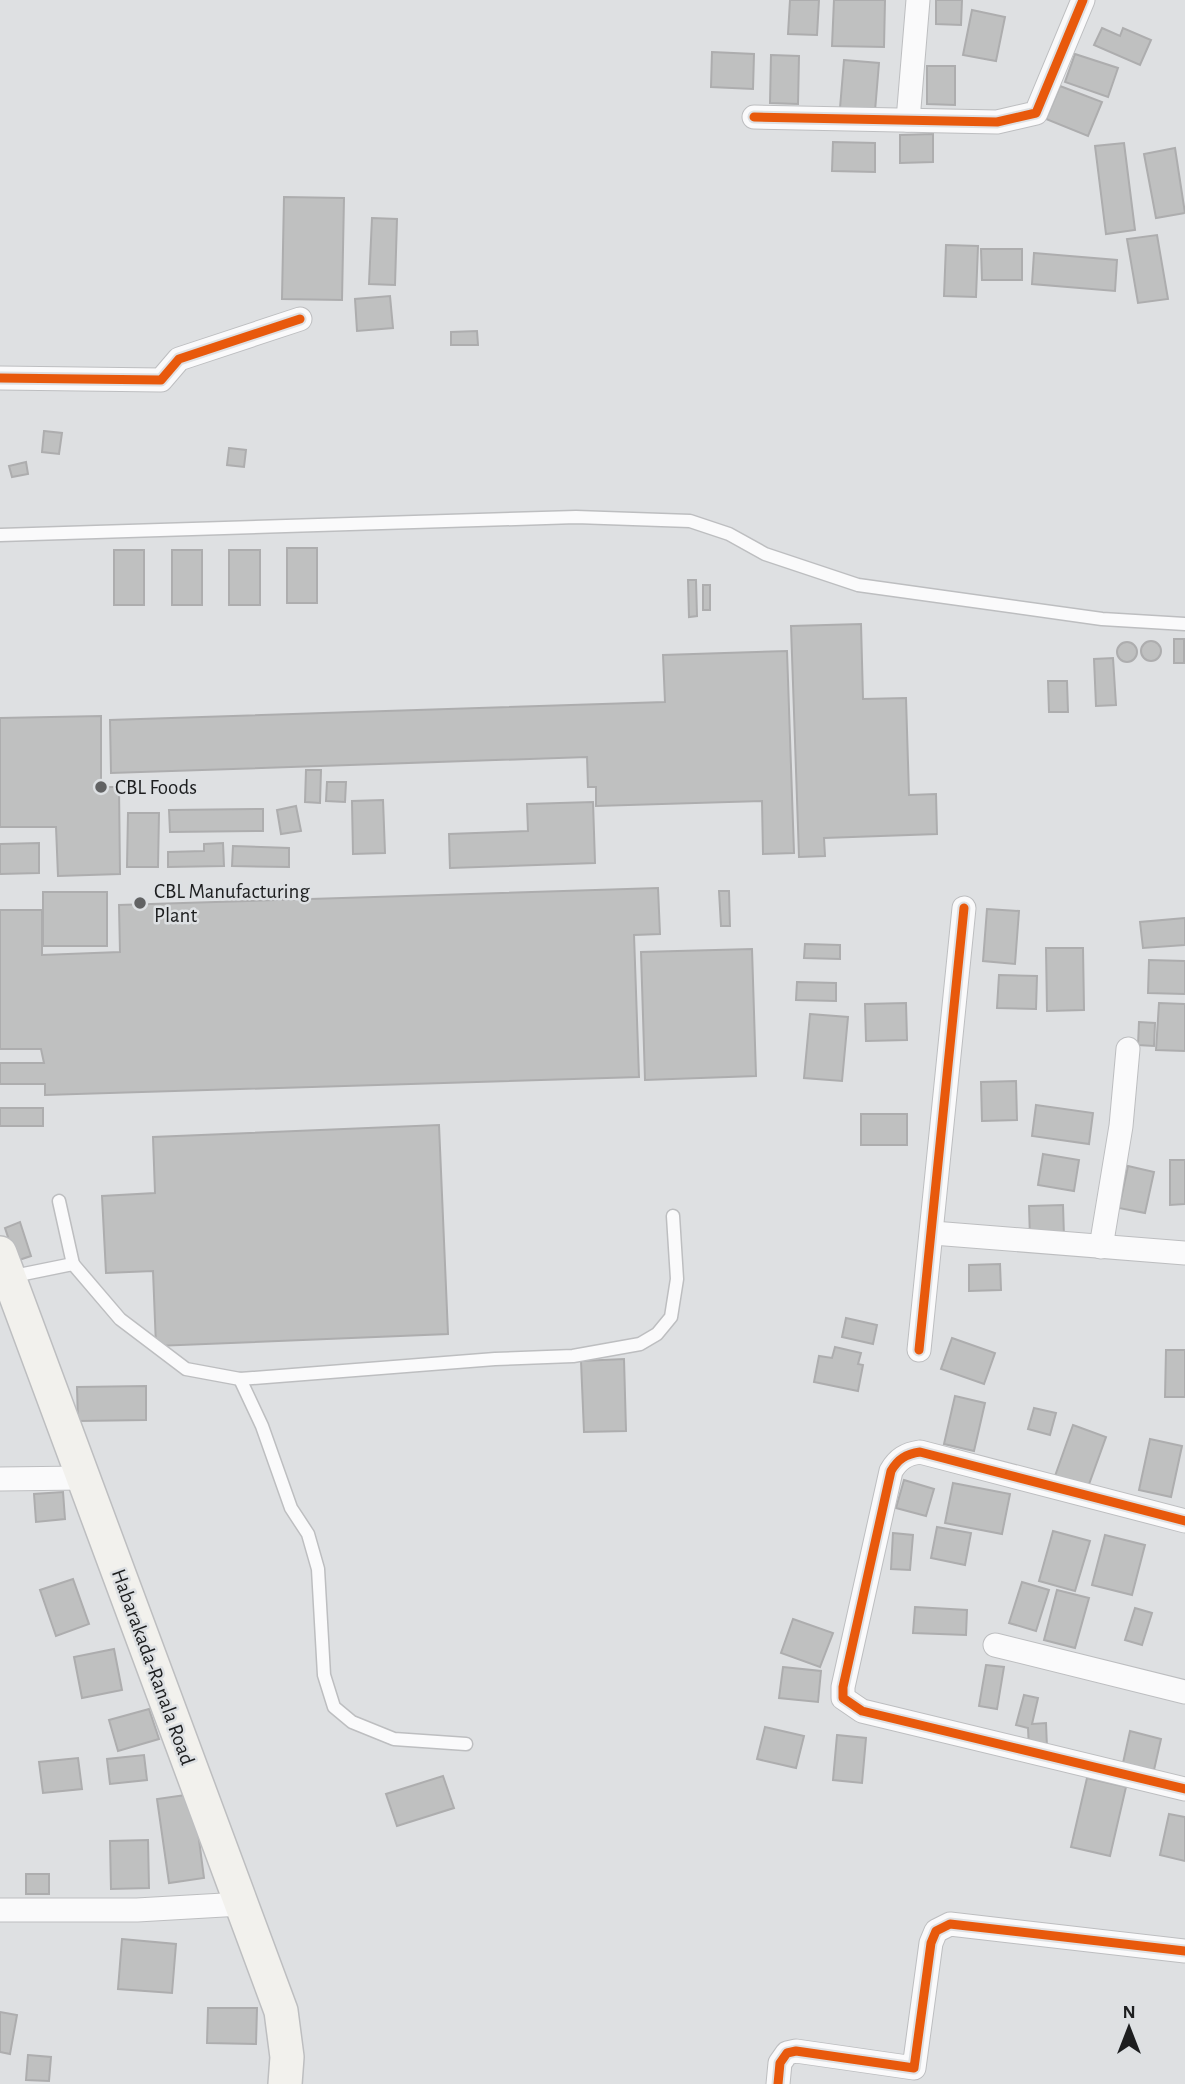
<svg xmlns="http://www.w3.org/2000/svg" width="1185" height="2084" viewBox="0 0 1185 2084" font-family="'Alegreya Sans',sans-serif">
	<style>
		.building { fill: #bfc0c0; stroke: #adadae; stroke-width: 2 }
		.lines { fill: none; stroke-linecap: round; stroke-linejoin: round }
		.service-casing { stroke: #bdbec0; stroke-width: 15 }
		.minor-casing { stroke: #bdbec0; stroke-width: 25 }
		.secondary-casing { stroke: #bdbec0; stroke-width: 36 }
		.service { stroke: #fafafb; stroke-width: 12 }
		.minor { stroke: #fafafb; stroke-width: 23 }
		.secondary { stroke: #f2f1ed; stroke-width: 33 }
		.cycleway-casing { stroke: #dde0e3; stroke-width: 13 }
		.cycleway { stroke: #e8590c; stroke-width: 9 }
		.poi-dot { fill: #616263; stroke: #dde0e3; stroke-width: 2.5 }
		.labels { text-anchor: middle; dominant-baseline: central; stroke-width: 5; stroke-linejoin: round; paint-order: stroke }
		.poi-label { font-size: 21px; fill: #1d1e1f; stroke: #dde0e3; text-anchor: start }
		.street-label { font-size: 21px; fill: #1d1e1f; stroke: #dde0e3 }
	</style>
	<rect width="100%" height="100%" fill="#dee0e2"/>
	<g class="building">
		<polygon points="790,0 819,0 817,35 788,34"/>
		<polygon points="834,0 885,0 884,47 832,46"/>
		<polygon points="936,0 962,0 961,25 936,24"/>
		<polygon points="972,10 1005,17 996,61 963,55"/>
		<polygon points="1102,28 1120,36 1123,28 1151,40 1140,65 1094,45"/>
		<polygon points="712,52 754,54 753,89 711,87"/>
		<polygon points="1075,54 1118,68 1108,97 1065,82"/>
		<polygon points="771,55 799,56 798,104 770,103"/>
		<polygon points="844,60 879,63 875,111 840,108"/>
		<polygon points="927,66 955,66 955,105 927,104"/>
		<polygon points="1060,86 1102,102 1088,136 1046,119"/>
		<polygon points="933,134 933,162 900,163 900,135"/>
		<polygon points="833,142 875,143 875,172 832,171"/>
		<polygon points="1124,143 1135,230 1106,234 1095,146"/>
		<polygon points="1175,148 1185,213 1156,218 1144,154"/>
		<polygon points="284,197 344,198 342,300 282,299"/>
		<polygon points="372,218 397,219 395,285 369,284"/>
		<polygon points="1157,235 1168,299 1138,303 1127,239"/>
		<polygon points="946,245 978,246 976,297 944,296"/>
		<polygon points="981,249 1022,249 1022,280 982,280"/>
		<polygon points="1034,253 1117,260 1115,291 1032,284"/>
		<polygon points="390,296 393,328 357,331 355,299"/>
		<polygon points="477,331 478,345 451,345 451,332"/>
		<polygon points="44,431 62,433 59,454 42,452"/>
		<polygon points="229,448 246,450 244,467 227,465"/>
		<polygon points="26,462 28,474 12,477 9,466"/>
		<rect x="287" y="548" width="30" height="55"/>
		<rect x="114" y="550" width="30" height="55"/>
		<rect x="172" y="550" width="30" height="55"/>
		<rect x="229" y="550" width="31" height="55"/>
		<polygon points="688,580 696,580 697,616 689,617"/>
		<rect x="703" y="585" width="7" height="25"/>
		<polygon points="861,624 863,699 906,698 909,795 936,794 937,834 824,838 825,856 799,857 791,626"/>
		<rect x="1174" y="639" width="10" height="24"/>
		<circle cx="1151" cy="651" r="10"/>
		<circle cx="1127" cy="652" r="10"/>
		<polygon points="787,651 794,853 763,854 762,801 596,806 596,787 588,787 587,757 111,773 110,720 665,702 663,655"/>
		<polygon points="1113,658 1116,705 1096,706 1094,659"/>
		<polygon points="1048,681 1067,681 1068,712 1049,712"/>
		<polygon points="101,716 101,787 119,787 120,874 58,876 56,827 0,827 0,718"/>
		<polygon points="306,770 321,770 320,803 305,802"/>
		<polygon points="327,782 346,782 345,802 326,801"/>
		<polygon points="383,800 385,853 353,854 352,801"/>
		<polygon points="593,802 595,863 450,868 449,834 528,831 527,804"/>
		<polygon points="296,806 301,831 281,834 277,810"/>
		<polygon points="263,809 263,831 170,832 169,810"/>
		<polygon points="128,813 159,813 158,867 127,867"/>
		<polygon points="39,843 39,873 0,874 0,844"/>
		<polygon points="223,843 224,866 168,867 168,852 204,851 204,844"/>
		<polygon points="233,846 289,848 289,867 232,866"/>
		<polygon points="658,888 660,934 634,935 639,1077 45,1095 45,1084 0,1084 0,1063 44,1063 41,1049 0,1049 0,910 42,910 42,955 120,952 119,905"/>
		<polygon points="719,891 729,891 730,926 721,926"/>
		<rect x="43" y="892" width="64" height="54"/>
		<polygon points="987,909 1019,911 1015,964 983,961"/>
		<polygon points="1185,918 1185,945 1143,948 1140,922"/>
		<polygon points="805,944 840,945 840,959 804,958"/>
		<polygon points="1046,948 1083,948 1084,1010 1047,1011"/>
		<polygon points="752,949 756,1076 645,1080 641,952"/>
		<polygon points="1149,960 1185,961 1185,994 1148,993"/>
		<polygon points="999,975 1037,976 1036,1009 997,1008"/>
		<polygon points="797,982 836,983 836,1001 796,1000"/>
		<polygon points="906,1003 907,1040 866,1041 865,1004"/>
		<polygon points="1159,1003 1185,1004 1185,1051 1156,1050"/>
		<polygon points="810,1014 848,1017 842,1081 804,1078"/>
		<polygon points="1139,1022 1155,1023 1154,1046 1138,1045"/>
		<polygon points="1016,1081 1017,1120 982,1121 981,1082"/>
		<polygon points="1036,1105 1093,1113 1089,1144 1032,1136"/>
		<rect x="0" y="1108" width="43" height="18"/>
		<rect x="861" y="1114" width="46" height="31"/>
		<polygon points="439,1125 448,1334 156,1346 153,1271 106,1273 102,1196 155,1193 153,1137"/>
		<polygon points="1043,1154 1079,1160 1074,1191 1038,1185"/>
		<polygon points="1170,1160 1185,1160 1185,1204 1170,1205"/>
		<polygon points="1128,1166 1154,1172 1145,1213 1119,1208"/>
		<polygon points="1063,1205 1064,1237 1030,1238 1029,1206"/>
		<polygon points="20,1222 31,1256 16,1261 5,1228"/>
		<polygon points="1000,1264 1001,1290 969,1291 969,1265"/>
		<polygon points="846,1318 877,1325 873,1344 842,1337"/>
		<polygon points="952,1338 995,1353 984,1384 941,1369"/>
		<polygon points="835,1347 861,1353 858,1364 863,1365 858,1391 814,1382 819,1356 832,1358"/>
		<polygon points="1166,1350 1185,1350 1185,1397 1165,1397"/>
		<polygon points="624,1359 626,1431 584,1432 581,1361"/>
		<polygon points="146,1386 146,1420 78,1421 77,1387"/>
		<polygon points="955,1396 985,1403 974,1451 944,1444"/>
		<polygon points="1034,1408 1056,1413 1050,1435 1028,1429"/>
		<polygon points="1073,1425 1106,1437 1088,1487 1055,1476"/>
		<polygon points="1150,1439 1182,1446 1171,1497 1139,1490"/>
		<polygon points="904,1480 934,1489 926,1516 896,1508"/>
		<polygon points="953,1483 1010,1494 1002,1534 945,1523"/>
		<polygon points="63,1492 65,1519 36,1522 34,1494"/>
		<polygon points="937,1527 971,1533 965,1565 931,1558"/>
		<polygon points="1053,1531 1090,1541 1075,1591 1039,1581"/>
		<polygon points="893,1533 913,1535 910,1570 891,1569"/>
		<polygon points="1105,1535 1145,1545 1132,1595 1092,1585"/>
		<polygon points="73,1579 89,1624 56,1636 40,1590"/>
		<polygon points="1022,1582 1049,1590 1036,1631 1009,1623"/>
		<polygon points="1057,1590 1089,1598 1075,1648 1044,1640"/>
		<polygon points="915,1607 967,1610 966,1635 913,1633"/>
		<polygon points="1135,1608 1152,1613 1142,1645 1125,1640"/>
		<polygon points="793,1619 833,1633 820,1667 781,1653"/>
		<polygon points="114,1649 122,1690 82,1698 74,1657"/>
		<polygon points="986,1665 1004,1667 997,1709 979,1706"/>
		<polygon points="783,1667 821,1671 818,1702 779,1698"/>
		<polygon points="1024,1695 1038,1698 1032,1724 1046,1723 1047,1748 1029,1749 1028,1728 1016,1725"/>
		<polygon points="149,1709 159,1739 118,1751 109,1720"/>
		<polygon points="765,1727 804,1736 796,1768 757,1759"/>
		<polygon points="1130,1731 1161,1739 1154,1770 1123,1763"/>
		<polygon points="837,1735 866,1738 862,1783 833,1780"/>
		<polygon points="144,1755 147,1780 110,1784 107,1759"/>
		<polygon points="78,1758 82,1789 43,1793 39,1762"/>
		<polygon points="443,1776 454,1808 397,1826 386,1794"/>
		<polygon points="1087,1778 1126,1787 1110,1856 1071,1847"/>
		<polygon points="193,1794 204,1878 169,1883 157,1799"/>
		<polygon points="1169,1814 1185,1817 1185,1861 1160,1855"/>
		<polygon points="148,1840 149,1888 111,1889 110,1841"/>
		<rect x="26" y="1874" width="23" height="20"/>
		<polygon points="122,1939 176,1944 172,1993 118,1989"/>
		<polygon points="208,2008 257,2008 256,2044 207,2043"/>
		<polygon points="0,2012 17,2015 10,2054 0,2052"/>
		<polygon points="28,2055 51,2057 49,2081 26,2080"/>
	</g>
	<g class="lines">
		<defs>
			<g id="service">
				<polyline points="0,535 576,517 690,521 729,534 765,554 858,585 1102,619 1185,624"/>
				<polyline points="59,1201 73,1264"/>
				<polyline points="9,1277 73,1264 120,1319 186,1369 240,1379 495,1359 573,1356 640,1344 657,1334 671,1317 677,1279 673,1216"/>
				<polyline points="240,1379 262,1426 291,1508 308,1534 318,1569 324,1675 334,1707 352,1722 394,1739 466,1744"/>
			</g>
			<g id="minor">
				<polyline points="754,117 997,122 1036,113 1083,0"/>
				<polyline points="908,120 918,0"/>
				<polyline points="0,378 161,380 179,359 300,319"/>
				<polyline points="933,1233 1185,1253"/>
				<polyline points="1101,1247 1121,1126 1128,1049"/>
				<polyline points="919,1350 964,908"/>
				<polyline points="0,1479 83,1478"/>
				<path d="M 1185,1521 L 920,1452 C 906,1454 898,1459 891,1471 L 843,1687 L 843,1698 L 862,1711 L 1185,1789"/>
				<polyline points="995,1645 1185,1692"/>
				<polyline points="0,1910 137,1910 241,1904"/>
				<polyline points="778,2084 780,2063 787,2053 796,2051 914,2068 931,1943 936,1931 950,1924 1185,1951"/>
			</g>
			<polyline id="secondary" points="0,1253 281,2011 287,2057 285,2084"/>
		</defs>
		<use href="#service" class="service-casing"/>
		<use href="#minor" class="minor-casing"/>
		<use href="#secondary" class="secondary-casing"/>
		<use href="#service" class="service"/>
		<use href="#minor" class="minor"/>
		<use href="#secondary" class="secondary"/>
		<defs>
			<g id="cycleway">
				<polyline points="754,117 997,122 1036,113 1083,0"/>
				<polyline points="0,378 161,380 179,359 300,319"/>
				<polyline points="919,1350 964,908"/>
				<path d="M 1185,1521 L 920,1452 C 906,1454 898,1459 891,1471 L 843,1687 L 843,1698 L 862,1711 L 1185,1789"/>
				<polyline points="778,2084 780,2063 787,2053 796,2051 914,2068 931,1943 936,1931 950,1924 1185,1951"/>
			</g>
		</defs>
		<use href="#cycleway" class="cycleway-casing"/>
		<use href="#cycleway" class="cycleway"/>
	</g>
	<g class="poi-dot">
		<circle cx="101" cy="787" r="7"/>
		<circle cx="140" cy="903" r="7"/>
	</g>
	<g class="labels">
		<g class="poi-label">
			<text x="115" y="787">CBL Foods</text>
			<text x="154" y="891">CBL Manufacturing<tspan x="154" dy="24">Plant</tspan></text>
		</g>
		<g class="street-label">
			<text transform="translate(153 1667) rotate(70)">Habarakada-Ranala Road</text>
		</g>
	</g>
	<g transform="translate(1129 2028)" stroke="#dde0e3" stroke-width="5" paint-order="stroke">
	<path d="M0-5L12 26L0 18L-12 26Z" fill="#1d1e1f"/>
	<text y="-10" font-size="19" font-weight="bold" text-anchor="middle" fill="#1d1e1f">N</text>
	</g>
</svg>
